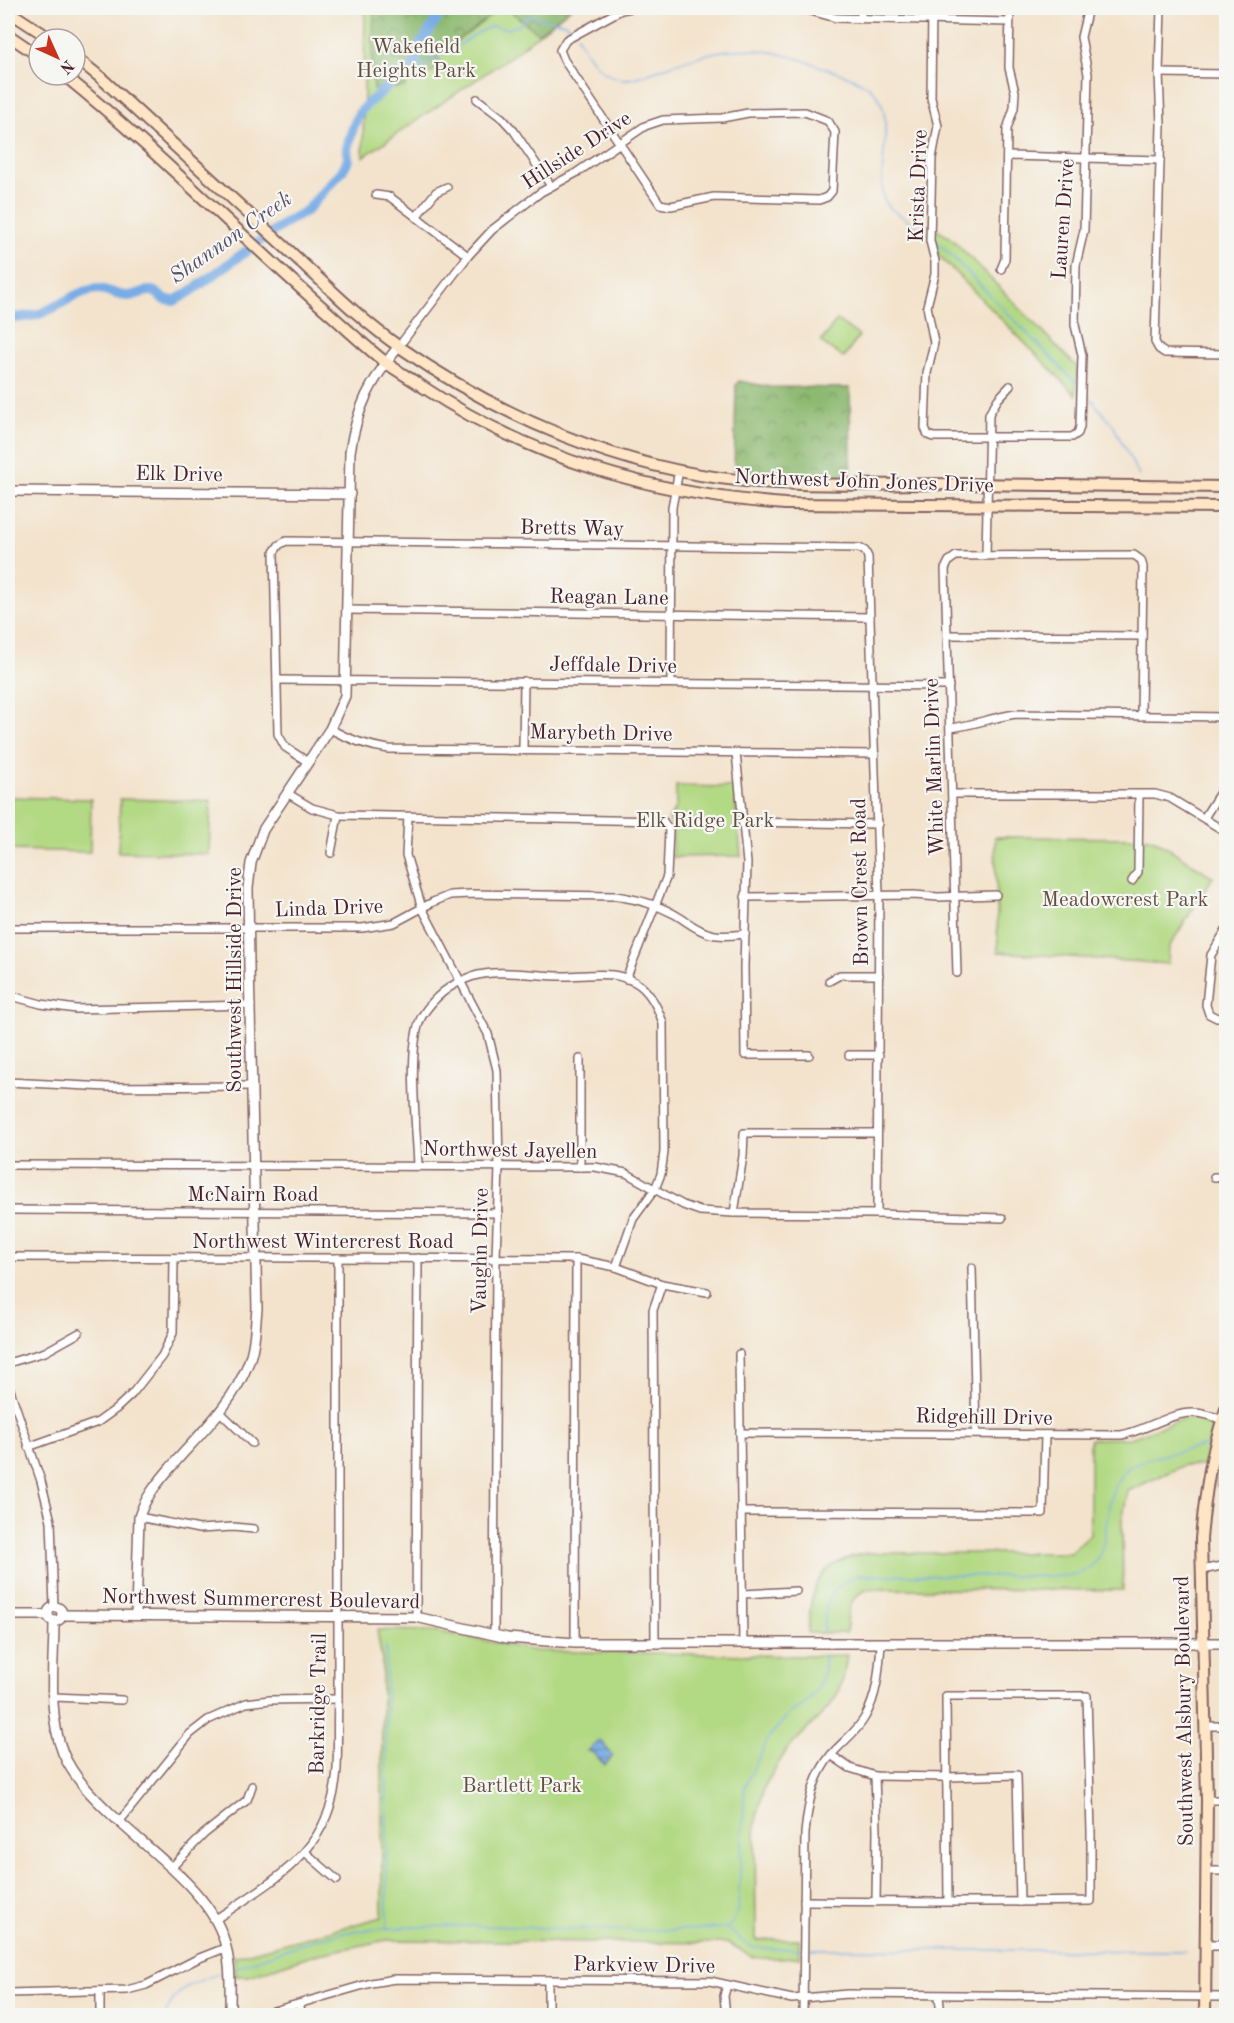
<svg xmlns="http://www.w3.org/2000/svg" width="1234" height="2023" viewBox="0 0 1234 2023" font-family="'Old Standard TT',serif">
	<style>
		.green { fill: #b2d983; stroke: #7e7c57; stroke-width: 1.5 }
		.forest { fill: url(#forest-crowns); stroke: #6c6c4e; stroke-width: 1.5 }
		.water { fill: url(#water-rules); stroke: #606688; stroke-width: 1.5 }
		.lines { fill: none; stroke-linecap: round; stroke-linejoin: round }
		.stream { stroke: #77ace5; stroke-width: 1.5 }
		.river { stroke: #77ace5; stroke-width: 10 }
		.minor-casing { stroke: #856463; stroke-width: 10 }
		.tertiary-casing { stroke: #856463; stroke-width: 12 }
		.secondary-casing { stroke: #856463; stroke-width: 14 }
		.minor { stroke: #fff; stroke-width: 7 }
		.tertiary { stroke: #fff; stroke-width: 9 }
		.secondary { stroke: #fee5c5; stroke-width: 10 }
		.labels { text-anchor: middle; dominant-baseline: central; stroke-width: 4.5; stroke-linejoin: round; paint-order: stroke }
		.park-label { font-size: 21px; fill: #644e41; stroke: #f6f6f2 }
		.street-label { font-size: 21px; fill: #4a1f2b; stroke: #f6f6f2 }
		.water-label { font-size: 22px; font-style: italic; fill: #5a506c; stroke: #f6f6f2 }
	</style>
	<defs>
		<pattern id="forest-crowns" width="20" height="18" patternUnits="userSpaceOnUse" patternTransform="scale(1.5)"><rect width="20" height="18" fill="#8db971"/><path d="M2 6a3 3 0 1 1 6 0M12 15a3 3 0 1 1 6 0" fill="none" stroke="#75965d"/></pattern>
		<pattern id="water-rules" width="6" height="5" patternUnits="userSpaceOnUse" patternTransform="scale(1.5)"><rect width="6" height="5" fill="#77ace5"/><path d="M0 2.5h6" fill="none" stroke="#648bba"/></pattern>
	</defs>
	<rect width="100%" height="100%" fill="#f6f6f2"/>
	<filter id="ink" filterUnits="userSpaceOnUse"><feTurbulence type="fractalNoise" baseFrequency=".0167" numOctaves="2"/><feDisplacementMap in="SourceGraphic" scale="12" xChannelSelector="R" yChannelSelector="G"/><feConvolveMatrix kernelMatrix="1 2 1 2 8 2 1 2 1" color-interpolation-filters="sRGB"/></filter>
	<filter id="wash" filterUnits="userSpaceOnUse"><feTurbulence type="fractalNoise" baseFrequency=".008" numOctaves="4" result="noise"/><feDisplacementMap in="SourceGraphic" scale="24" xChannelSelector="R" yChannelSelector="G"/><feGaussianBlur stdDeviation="1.35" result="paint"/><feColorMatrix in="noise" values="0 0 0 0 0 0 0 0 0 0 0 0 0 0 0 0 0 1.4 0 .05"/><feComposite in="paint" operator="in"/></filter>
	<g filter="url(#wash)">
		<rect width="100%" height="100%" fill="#f3e3cc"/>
		<g class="green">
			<polygon points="365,8 571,8 514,54 363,157"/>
			<polygon points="936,229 952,239 1077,367 1076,395 938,255 934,233"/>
			<polygon points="837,320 859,336 844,358 821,342"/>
			<polygon points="676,786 734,787 741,856 672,857 673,829 669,819 676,807"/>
			<polygon points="8,797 91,799 90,852 8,850"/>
			<polygon points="120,799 211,801 209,854 118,852"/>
			<polygon points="995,837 1149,838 1157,841 1213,877 1169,947 1168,964 998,952"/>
			<path d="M 1191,1417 L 1208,1419 L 1213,1424 L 1203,1466 L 1184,1465 L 1128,1491 L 1122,1520 L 1123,1590 L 870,1589 C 847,1595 848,1613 846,1633 L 808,1633 C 811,1586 816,1562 867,1553 L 1070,1553 L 1090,1534 L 1090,1439 L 1131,1438 L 1176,1421 Z"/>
			<polygon points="1226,1442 1226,1486 1216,1486"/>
			<path d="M 377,1630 L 435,1631 L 536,1651 L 805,1656 L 847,1655 L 843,1679 L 836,1697 L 829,1707 L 786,1751 L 764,1787 L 755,1825 L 756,1940 L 799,1939 L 799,1957 C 784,1957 758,1962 745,1953 C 739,1950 735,1946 728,1943 L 387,1940 L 309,1956 L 249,1976 L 236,1976 L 234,1957 L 382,1917 L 382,1660 Z"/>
		</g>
		<g class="forest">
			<polygon points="374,8 571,8 538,33 510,11 496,11 470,32 435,55 441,62 432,73 415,71 406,79 408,83 404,87 374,90 372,63"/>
			<polygon points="739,381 770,387 850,388 851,480 734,475 736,385"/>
		</g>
		<polygon class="water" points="600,1740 613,1756 605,1765 592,1752 588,1751"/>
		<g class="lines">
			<g class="stream">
				<path d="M 577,36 C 587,53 596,72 617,78 C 631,82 644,74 657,70 C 678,63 710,51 732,50 C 766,47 799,58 830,70 C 848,77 870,81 880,100 C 893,126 877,171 884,200 L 891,209 L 927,233"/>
				<polyline points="412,69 422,70 430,60 448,52 479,32 492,26 508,29 523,23 525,17 530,16 565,23 574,32"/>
				<polyline points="934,238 1077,384"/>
				<polyline points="1085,392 1113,425 1139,476"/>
				<path d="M 824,1632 C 824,1602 830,1587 858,1575 L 1059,1576 C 1130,1574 1088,1502 1128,1468 C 1140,1457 1193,1450 1211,1444"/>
				<polyline points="386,1646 387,1929"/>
				<polyline points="726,1928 748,1946 754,1948 801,1949"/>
				<polyline points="805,1949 1185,1951"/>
				<path d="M 234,1968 C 272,1955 317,1935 356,1931 C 479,1918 603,1936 726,1928 L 732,1924 L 738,1910 L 745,1786 L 769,1737 L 790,1713 L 806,1703 L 817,1689 L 824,1673 L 824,1655"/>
				<path d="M 165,2016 C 174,1986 201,1980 227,1971"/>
			</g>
			<path class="river" d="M 8,319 C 17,317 27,317 36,315 C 57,309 75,291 97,289 C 108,289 118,297 129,296 C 144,294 151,284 163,299 L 174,301 L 190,292 L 288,221 L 306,211 L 342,171 L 348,160 L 347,148 L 353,128 L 358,115 L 366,105 L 386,88 L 397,77 L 409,72 L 416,64 L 417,50 L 444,8"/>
		</g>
	</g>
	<g filter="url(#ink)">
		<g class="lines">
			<defs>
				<g id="minor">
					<polyline points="800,8 836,18 1009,22"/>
					<polyline points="932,8 931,98 938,126 932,158 930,241 935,261 935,274 927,306 934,343 927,373 925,428 928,435 933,437 1072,437 1078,433 1080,427 1082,355 1075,325 1076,265 1084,230 1088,74 1081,37 1088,8"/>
					<polyline points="1161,8 1159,73 1161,125 1155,342 1159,349 1165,353 1226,354"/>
					<polyline points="861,18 861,8"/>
					<polyline points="1159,73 1226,74"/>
					<polyline points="477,99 502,118 514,131 551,186"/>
					<polyline points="1007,156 1160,160"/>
					<polyline points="376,195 390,197 468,256"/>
					<polyline points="416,217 436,192 447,187"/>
					<polyline points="1001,269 1005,259 1007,129 1014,108 1015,92 1009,68 1010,8"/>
					<polyline points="399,346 468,256 492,230 541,192 576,173 645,126 663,120 722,118 748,113 805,112 828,121 835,132 832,191 827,197 819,200 714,197 671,206 660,204 564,60 560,50 566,40 621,10 631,8"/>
					<polyline points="986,556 989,414 998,399 1010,386"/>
					<polyline points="347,610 870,617"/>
					<polyline points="947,635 1142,636"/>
					<polyline points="277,680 949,686"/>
					<polyline points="671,683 672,507 679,470"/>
					<path d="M 951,728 C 973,725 994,717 1016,714 L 1226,717"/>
					<path d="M 330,729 C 350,740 367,746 389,749 L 875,754"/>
					<polyline points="523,750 524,681"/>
					<polyline points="736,753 747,863 744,966 745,1055 809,1055"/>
					<polyline points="308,762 285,747 278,734 274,552 279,545 286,541 859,548 865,551 868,557 879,895 877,1214"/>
					<polyline points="287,793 312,808 338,815 663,821 669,830 667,876 626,979"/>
					<polyline points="953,794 1155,794 1170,798 1226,832"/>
					<polyline points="408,817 406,855 422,908 488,1034 497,1070 499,1167 496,1258 494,1634"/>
					<polyline points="1204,818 1226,783"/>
					<polyline points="742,822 878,824"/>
					<polyline points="331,853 338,815"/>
					<polyline points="1132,881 1138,872 1139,795"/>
					<polyline points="745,897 914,895 938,897 996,895"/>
					<path d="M 8,928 L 362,928 L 394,923 L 433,902 L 450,895 L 470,894 L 616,896 C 636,899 656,904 674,914 C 687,921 697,931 711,934 C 721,937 734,935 745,934"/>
					<polyline points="1226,930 1211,955 1206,1005 1209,1014 1217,1018 1226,1018"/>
					<polyline points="957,973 945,569 949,561 956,556 1134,555 1141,560 1143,567 1141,716"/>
					<polyline points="829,981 840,975 879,975"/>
					<polyline points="8,995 41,1004 76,1009 251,1005"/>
					<polyline points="849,1055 879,1055"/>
					<polyline points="8,1082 108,1087 253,1086"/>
					<polyline points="8,1165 595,1167 626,1173 683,1205 700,1211 734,1213 877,1214 1002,1218"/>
					<path d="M 418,1166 C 417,1130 406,1045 422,1016 C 434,997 450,984 471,977 C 497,968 535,976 563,976 C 579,976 597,973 613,975 C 619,976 629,979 635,982 C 649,990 658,1008 663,1023 L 664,1152 L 661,1174 L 655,1189 L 633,1219 L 616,1267"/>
					<polyline points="580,1167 580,1059"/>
					<polyline points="1214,1177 1226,1177"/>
					<polyline points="8,1210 498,1213"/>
					<polyline points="734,1213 743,1156 744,1133 877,1133"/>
					<polyline points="8,1257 576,1259 616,1267 662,1284 707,1292"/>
					<polyline points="972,1268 976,1433"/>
					<polyline points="739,1354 743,1644"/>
					<polyline points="8,1363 45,1352 79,1333"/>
					<polyline points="8,1384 41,1481 51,1521 54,1607"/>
					<polyline points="220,1412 252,1443"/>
					<path d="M 740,1433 L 1121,1435 C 1145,1431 1171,1412 1194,1413 C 1204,1413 1214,1417 1223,1420"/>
					<polyline points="28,1447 98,1422 116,1409 132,1394 162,1356 173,1333 174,1258"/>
					<polyline points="741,1512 1043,1513 1045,1435"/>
					<polyline points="139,1517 199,1529 233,1527 254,1529"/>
					<polyline points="1202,1570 1226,1565"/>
					<polyline points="743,1594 796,1591"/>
					<polyline points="416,1617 418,1258"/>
					<polyline points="575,1643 576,1259"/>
					<polyline points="655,1643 653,1310 662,1284"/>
					<polyline points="54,1697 122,1700"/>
					<polyline points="1206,1726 1226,1726"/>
					<polyline points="831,1755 850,1768 875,1776 948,1777 1017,1775 1020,1902"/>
					<polyline points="875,1776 877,1830 876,1902"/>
					<polyline points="1207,1800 1226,1800"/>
					<polyline points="119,1822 190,1734 208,1720 246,1703 270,1700 338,1699"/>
					<polyline points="305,1852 337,1880"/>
					<polyline points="170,1869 204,1834 247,1800 252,1786"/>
					<polyline points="1207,1871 1226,1871"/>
					<path d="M 804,1901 C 900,1902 995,1903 1091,1901 L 1091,1832 L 1087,1696 L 946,1696 L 948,1902"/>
					<path d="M 216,1919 C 277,1878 332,1851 337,1769 C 338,1746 337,1722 338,1699 L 338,1258"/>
					<polyline points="8,1993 127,1990 146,1985 197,1959 225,1948"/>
					<polyline points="939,1996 941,2016"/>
					<polyline points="299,2004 303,2016"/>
					<polyline points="230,2014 263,2014 371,1983 395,1979 710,1981 792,1999 847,1994 1226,1997"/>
					<polyline points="100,2016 100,1991"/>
					<polyline points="548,2016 548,1980"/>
					<polyline points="726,2016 724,1996 727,1985"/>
					<path d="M 803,2016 L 805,1833 C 808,1805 812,1778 831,1755 C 842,1742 857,1732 865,1717 C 878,1694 879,1669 881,1644"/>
				</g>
				<g id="tertiary">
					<polyline points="8,491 350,494"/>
					<circle cx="55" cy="1614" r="7"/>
					<path d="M 136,1614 L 139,1517 C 146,1494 162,1478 177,1460 C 203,1431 234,1401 248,1364 C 255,1347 255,1328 257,1309 L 249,966 L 248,888 L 251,863 L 263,830 L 330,729 L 345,696 L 350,452 C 357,407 370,382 399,346"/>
					<polyline points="8,1615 48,1615"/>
					<polyline points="62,1615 416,1617 507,1638 575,1643 1226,1643"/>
					<path d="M 54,1621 C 54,1664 47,1713 63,1753 C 73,1777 93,1797 111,1814 C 146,1848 205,1888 222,1934 C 232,1960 230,1988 230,2016"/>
					<polyline points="1206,1945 1226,1945"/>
				</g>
				<g id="secondary">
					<polyline points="8,11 51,39"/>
					<polyline points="8,35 39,56"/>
					<path d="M 75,57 L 100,77 C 162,134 224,191 286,248 C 323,282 359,319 401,348 C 502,418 622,469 745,481 C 817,487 889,484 961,484 C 1049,485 1138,486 1226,487"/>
					<path d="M 64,75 C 157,150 240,236 330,314 C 348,330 366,347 385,362 C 397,371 410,378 423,387 C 534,460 652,494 785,504 L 1226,507"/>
					<path d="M 1205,2016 L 1207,1800 L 1201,1539 C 1205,1494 1211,1451 1226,1409"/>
				</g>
			</defs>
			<use href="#minor" class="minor-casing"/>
			<use href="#tertiary" class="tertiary-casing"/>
			<use href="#secondary" class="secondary-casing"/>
			<use href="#minor" class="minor"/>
			<use href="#tertiary" class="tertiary"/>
			<use href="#secondary" class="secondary"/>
		</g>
	</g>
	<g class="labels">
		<g class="park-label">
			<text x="416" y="47">Wakefield<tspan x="416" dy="24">Heights Park</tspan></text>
			<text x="705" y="821">Elk Ridge Park</text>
			<text x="1125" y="900">Meadowcrest Park</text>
			<text x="522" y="1786">Bartlett Park</text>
		</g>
		<g class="street-label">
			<text transform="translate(577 151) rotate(-33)">Hillside Drive</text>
			<text transform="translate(919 186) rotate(-88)">Krista Drive</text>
			<text transform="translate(1064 219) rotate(-86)">Lauren Drive</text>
			<text transform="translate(179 475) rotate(1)">Elk Drive</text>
			<text transform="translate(864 482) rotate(2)">Northwest John Jones Drive</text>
			<text transform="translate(572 529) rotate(1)">Bretts Way</text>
			<text transform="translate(609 598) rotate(1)">Reagan Lane</text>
			<text transform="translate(613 666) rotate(1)">Jeffdale Drive</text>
			<text transform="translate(601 734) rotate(1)">Marybeth Drive</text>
			<text transform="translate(935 767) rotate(-92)">White Marlin Drive</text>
			<text transform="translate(861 882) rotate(-91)">Brown Crest Road</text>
			<text transform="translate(329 909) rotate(-2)">Linda Drive</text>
			<text transform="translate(235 980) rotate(-90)">Southwest Hillside Drive</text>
			<text transform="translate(510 1151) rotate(1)">Northwest Jayellen</text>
			<text x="253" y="1195">McNairn Road</text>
			<text x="323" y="1242">Northwest Wintercrest Road</text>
			<text transform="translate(481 1251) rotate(-89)">Vaughn Drive</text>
			<text transform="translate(984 1418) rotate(1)">Ridgehill Drive</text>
			<text transform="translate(261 1600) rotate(1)">Northwest Summercrest Boulevard</text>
			<text transform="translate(319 1704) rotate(-89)">Barkridge Trail</text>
			<text transform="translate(1185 1711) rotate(-91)">Southwest Alsbury Boulevard</text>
			<text transform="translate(644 1966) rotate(1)">Parkview Drive</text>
		</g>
		<g class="water-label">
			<text transform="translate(231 238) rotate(-35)">Shannon Creek</text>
		</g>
	</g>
	<rect width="1234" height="2023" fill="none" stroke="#f6f6f2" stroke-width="30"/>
	<g transform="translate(57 57) rotate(135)"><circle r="28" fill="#f6f6f2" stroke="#b1a0a2" stroke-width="1.5"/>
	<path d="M0-4.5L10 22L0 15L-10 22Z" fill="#c8321e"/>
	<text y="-9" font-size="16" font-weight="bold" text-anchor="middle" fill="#4a1f2b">N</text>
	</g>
</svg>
